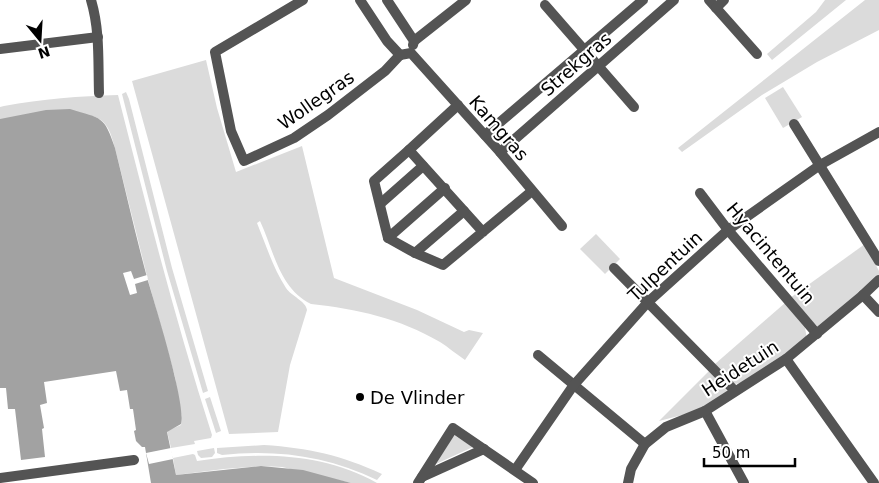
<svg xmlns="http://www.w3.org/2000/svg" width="879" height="483" viewBox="0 0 879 483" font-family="'DejaVu Sans',sans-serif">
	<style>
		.green { fill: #dbdbdb }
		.water { fill: #a2a2a2 }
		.pier { fill: #fff }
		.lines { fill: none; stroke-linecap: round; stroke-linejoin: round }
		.street { stroke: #545454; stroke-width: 10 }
		.poi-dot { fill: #000; stroke: #fff; stroke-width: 2 }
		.labels { text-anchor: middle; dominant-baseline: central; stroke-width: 4; stroke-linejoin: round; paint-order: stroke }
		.street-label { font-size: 18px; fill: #000; stroke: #fff }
		.poi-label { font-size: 18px; fill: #000; stroke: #fff; text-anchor: start }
	</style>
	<rect width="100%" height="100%" fill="#fff"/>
	<g class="green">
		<polygon points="825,0 846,0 772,60 767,54 816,12"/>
		<polygon points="865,0 879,0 879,30 817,62 762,95 682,152 678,148"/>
		<path d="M 206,60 L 217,108 L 236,172 L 302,146 L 334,278 L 417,310 L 464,332 L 469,330 L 483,333 L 465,360 C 456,354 448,347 440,342 C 399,318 357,309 311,304 C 279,288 274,251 260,221 L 257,223 C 266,245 273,268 286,288 C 291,296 306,301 307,310 L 290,365 L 278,432 L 229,434 L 132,81 Z"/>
		<polygon points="783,87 802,117 783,128 765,98"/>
		<polygon points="126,92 129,99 172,268 208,391 203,393 167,271 122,94"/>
		<path d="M 118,95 C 147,209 176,323 212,435 L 211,438 L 194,441 L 195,444 L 171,448 L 167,431 L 181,425 L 182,420 L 175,377 L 148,280 L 115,148 C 111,134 108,120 92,116 L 0,119 L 0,107 L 4,106 C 42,99 80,96 118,95 Z"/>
		<polygon points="596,234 620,259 605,274 580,249"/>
		<polygon points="865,244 879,271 879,276 819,328 790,298"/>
		<polygon points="785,303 805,328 807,339 743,383 734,384 715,364"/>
		<polygon points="709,371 728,392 694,412 659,421"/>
		<polygon points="210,397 221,431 216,433 205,399"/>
		<polygon points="454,435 473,447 436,464"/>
		<path d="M 264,445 C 309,448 341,455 382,474 L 377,480 C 328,456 276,449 222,455 L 217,453 L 217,448 Z"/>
		<polygon points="214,448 215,453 212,457 201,458 198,455 197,451"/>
		<path d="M 193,454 L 195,455 L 197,461 C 258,452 322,452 377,483 L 351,483 L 282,467 L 261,466 L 224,469 L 176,475 L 173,458 Z"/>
	</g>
	<path class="water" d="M 70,109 C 102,119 104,115 115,148 C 126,192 136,237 148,281 C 155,305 187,406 181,424 L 167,432 L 176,475 L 261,466 L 303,470 L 351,483 L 151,483 L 145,447 L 142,447 L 136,441 L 134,431 L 136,430 L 133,409 L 130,409 L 127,390 L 120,391 L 116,371 L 44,382 L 47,403 L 40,405 L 44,428 L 42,429 L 45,457 L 21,460 L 15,409 L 8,409 L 6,388 L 0,388 L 0,119 L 46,110 Z"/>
	<g class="pier">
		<polygon points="131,271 134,279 147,275 148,280 135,284 137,293 130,295 123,273"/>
		<polygon points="171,448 173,459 149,464 146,453"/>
	</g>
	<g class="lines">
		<g class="street">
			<path d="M 91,0 C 100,30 98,61 99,93"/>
			<polyline points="303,0 215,52 231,131 244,161 294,138 328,115 385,71 400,55"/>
			<polyline points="360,0 387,41 400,55"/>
			<polyline points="387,0 414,41 413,45"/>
			<polyline points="709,0 757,54"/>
			<polyline points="545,5 634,107"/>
			<polyline points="716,8 724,0"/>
			<polyline points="414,41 466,0"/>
			<polyline points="0,49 98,37"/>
			<polyline points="400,55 411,53 500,152 562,226"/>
			<polyline points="794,124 879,261"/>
			<polyline points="485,135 643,0"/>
			<polyline points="409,150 458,105"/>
			<polyline points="500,152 674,0"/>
			<polyline points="700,193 728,230 817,334"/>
			<polyline points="380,204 423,166"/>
			<polyline points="483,232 409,150 374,181 388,238 415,253 443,265 532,191"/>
			<polyline points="388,238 445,188"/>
			<polyline points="415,253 464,211"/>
			<polyline points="614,268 735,391"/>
			<polyline points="863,295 879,312"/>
			<polyline points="538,355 645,444"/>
			<polyline points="786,359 874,483"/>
			<polyline points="705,411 744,483"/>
			<polyline points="515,470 573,386 648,302 728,230 820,165 879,132"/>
			<polyline points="422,477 484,449"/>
			<polyline points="0,478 134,460"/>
			<polyline points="418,483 453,428 533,483"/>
			<polyline points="628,483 631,469 645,444 666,427 705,411 786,359 863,295 879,280"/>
		</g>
	</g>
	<circle class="poi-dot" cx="360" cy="397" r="5"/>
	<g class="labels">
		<g class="street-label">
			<text transform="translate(576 64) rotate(-41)">Strekgras</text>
			<text transform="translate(316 100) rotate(-35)">Wollegras</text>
			<text transform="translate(499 128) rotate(49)">Kamgras</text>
			<text transform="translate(771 253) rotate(50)">Hyacintentuin</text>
			<text transform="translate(665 266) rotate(-43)">Tulpentuin</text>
			<text transform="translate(740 368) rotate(-33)">Heidetuin</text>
		</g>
		<g class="poi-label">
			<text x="370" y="397">De Vlinder</text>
		</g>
	</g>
	<g transform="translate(40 40) rotate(162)" stroke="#ffffff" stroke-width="4" paint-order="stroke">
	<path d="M0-4L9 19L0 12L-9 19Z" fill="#000000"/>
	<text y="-8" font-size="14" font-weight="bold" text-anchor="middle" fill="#000000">N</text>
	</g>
	<path d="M704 458v8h91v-8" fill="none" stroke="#000000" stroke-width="2.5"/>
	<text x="712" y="458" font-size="15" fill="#000000" stroke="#ffffff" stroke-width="4" paint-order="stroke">50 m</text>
</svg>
